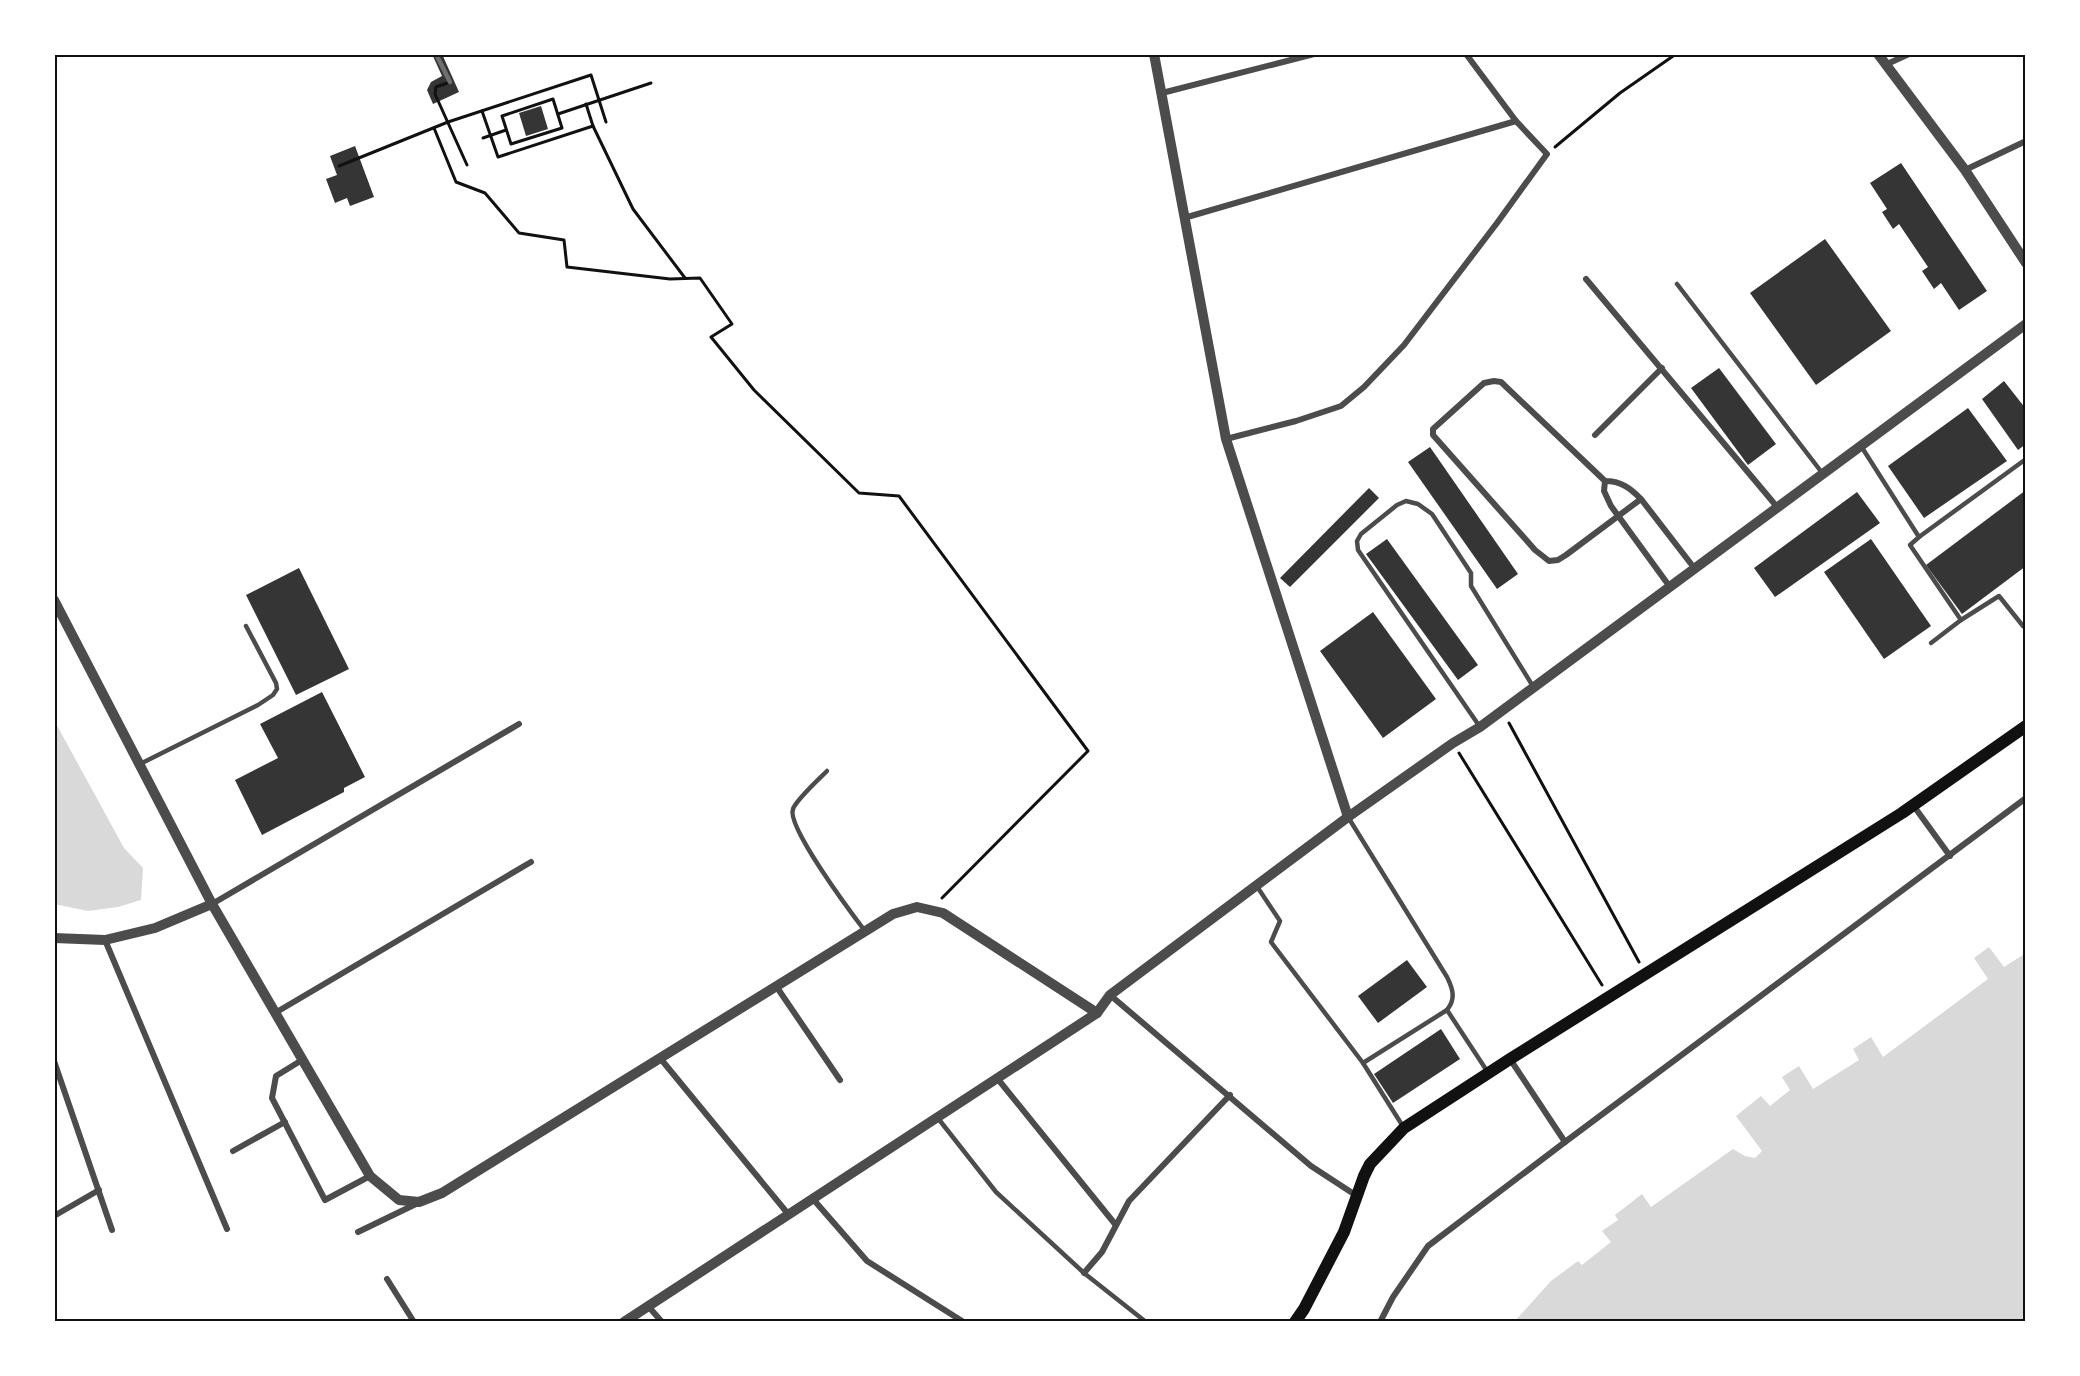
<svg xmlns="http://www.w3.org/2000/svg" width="2080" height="1376" viewBox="0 0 2080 1376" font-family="Inter,sans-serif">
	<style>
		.water { fill: #d9d9d9 }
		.building { fill: #353535 }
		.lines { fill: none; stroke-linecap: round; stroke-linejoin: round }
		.path { stroke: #111; stroke-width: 3 }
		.service { stroke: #4c4c4c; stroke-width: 4.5 }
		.minor { stroke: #4c4c4c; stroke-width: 6 }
		.tertiary { stroke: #4c4c4c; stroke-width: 10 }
		.secondary { stroke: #111; stroke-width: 12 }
		.rail { stroke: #707070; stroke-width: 4.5 }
		.neatline { fill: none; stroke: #111; stroke-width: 2 }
	</style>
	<rect width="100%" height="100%" fill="#fff"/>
	<g class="water">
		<polygon points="54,720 124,848 143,868 141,900 118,907 88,911 54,904"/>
		<polygon points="1989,947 2004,967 2026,953 2026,1322 1514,1322 1551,1281 1578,1261 1582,1265 1611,1242 1602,1231 1618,1220 1615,1215 1642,1194 1651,1207 1733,1149 1745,1156 1755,1158 1762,1151 1736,1116 1761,1096 1770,1106 1790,1090 1782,1077 1799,1066 1813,1089 1859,1060 1853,1049 1871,1037 1883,1057 1988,979 1974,958"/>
	</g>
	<g class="building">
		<polygon points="432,54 442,54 459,92 433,104 427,90 431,82 442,76"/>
		<polygon points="541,106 548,129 526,136 519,113"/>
		<polygon points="355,146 374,197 350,206 347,198 335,203 326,179 337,175 330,156"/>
		<polygon points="1901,163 1987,291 1959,310 1941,283 1934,289 1922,271 1928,267 1899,224 1893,229 1882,212 1887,209 1870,183"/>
		<polygon points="1825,239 1891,331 1816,385 1750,293"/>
		<polygon points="1719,368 1776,444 1748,465 1691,388"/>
		<polygon points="2004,381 2026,409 2026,444 2018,450 1982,399"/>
		<polygon points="1968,408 2007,461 1924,518 1888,466"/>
		<polygon points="1430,447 1518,574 1497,589 1408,462"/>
		<polygon points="1369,488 1379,498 1290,587 1280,578"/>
		<polygon points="2026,490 2026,566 1962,614 1926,565"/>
		<polygon points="1857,492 1880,523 1775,597 1754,568"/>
		<polygon points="1387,539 1478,665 1458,680 1366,554"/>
		<polygon points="1871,539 1931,626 1884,659 1824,572"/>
		<polygon points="299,568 349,669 296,695 246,595"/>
		<polygon points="1373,612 1436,699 1383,738 1320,651"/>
		<polygon points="322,692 365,777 344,788 344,792 262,835 235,780 278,758 260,724"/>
		<polygon points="1407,960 1427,987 1378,1023 1358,996"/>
		<polygon points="1441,1029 1460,1059 1393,1103 1374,1074"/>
	</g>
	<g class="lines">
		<g class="path">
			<polyline points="450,82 436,87 435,94 467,165"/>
			<polygon points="553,99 562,128 511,144 502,116"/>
			<polyline points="482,111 498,157 593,126 586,104"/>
			<polyline points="558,114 651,83"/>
			<polyline points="593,126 633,209 685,278"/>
			<polyline points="434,128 456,182 485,193 519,233 564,240 567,267 670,279 700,278 732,324 711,337 754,390 859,493 899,496 1088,751 942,898"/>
			<polyline points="483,138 506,130"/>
			<polyline points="1555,147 1620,93 1676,54"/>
			<polyline points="339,166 448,122 591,75 606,122"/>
			<polyline points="1509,723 1639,962"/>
			<polyline points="1459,753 1602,985"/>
		</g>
		<g class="service">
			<polyline points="1677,284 1823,474"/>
			<polyline points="1861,446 1919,537 2026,459"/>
			<polyline points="1919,537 1910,545 1961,620 1999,596 2023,626 2026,623"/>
			<polyline points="1931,643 1961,620"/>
			<polyline points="1480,727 1358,550 1357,541 1361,534 1397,505 1406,501 1418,504 1432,514 1471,573 1471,586 1534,688"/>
			<polyline points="140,764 258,705 273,695 277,689 276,683 246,626"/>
			<path d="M 827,771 C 819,779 796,800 793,809 C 786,826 852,914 865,931"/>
			<path d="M 1256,885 L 1280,921 L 1271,942 L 1363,1063 L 1447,1010 C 1456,999 1453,989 1447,977 L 1348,817"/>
			<polyline points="1447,1010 1487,1071"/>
			<polyline points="1363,1063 1404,1128"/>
			<polyline points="937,1117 996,1192 1084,1273 1146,1322"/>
		</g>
		<g class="minor">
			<polyline points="1885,65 1909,54"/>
			<polyline points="1162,93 1314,54"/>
			<polyline points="1965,170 2026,141"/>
			<polyline points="1184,218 1516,121"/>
			<polyline points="1586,279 1778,508"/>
			<polyline points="1595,435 1662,368"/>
			<polyline points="1226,439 1296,421 1341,406 1364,387 1404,345 1497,223 1547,154 1516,121 1466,54"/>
			<polyline points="1605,481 1604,491 1611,506 1670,587"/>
			<path d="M 1641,499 L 1566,555 L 1558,560 L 1549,561 L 1535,550 L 1433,435 L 1433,429 L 1484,383 L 1494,381 L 1501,382 L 1605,481 C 1621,481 1630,488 1641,499 L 1695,569"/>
			<polyline points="1913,805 1950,856"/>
			<polyline points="212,904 519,724"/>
			<polyline points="105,940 227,1229"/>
			<polyline points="776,986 840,1080"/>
			<polyline points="1110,995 1311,1166 1357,1196"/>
			<polyline points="275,1013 531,862"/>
			<polyline points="660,1058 789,1215"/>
			<polyline points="1510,1059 1565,1142 2026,798"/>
			<polyline points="302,1060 276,1076 272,1098 325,1200 370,1176"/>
			<polyline points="54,1061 112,1230"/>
			<polyline points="997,1078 1115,1224"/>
			<polyline points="233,1151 285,1122"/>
			<polyline points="813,1199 867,1261 962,1321"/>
			<polyline points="54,1216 99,1190"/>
			<polyline points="358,1232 416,1204"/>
			<polyline points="1084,1273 1102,1252 1129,1201 1230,1095"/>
			<polyline points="387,1279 414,1322"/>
			<polyline points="648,1306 662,1322"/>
			<polyline points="1380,1322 1393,1297 1428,1246 1565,1142"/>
		</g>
		<g class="tertiary">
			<polyline points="1154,54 1226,439 1348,817"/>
			<polyline points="1878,54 1965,170 2026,263"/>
			<polyline points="54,600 212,904 370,1176 399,1200 419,1202 442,1193 893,914 917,907 943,913 1097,1013"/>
			<polyline points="54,938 105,940 155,928 212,904"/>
			<polyline points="624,1322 1097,1013 1110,995 1348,817 1453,743 1480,727 2026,324"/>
		</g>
		<polyline class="secondary" points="1295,1322 1304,1309 1344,1232 1364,1176 1370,1164 1404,1128 1510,1059 1902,813 2026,726"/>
		<polyline class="rail" points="436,54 450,82"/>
	</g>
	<rect width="2080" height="1376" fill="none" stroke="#ffffff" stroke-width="111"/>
	<rect x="56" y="56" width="1968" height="1264" class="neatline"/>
</svg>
